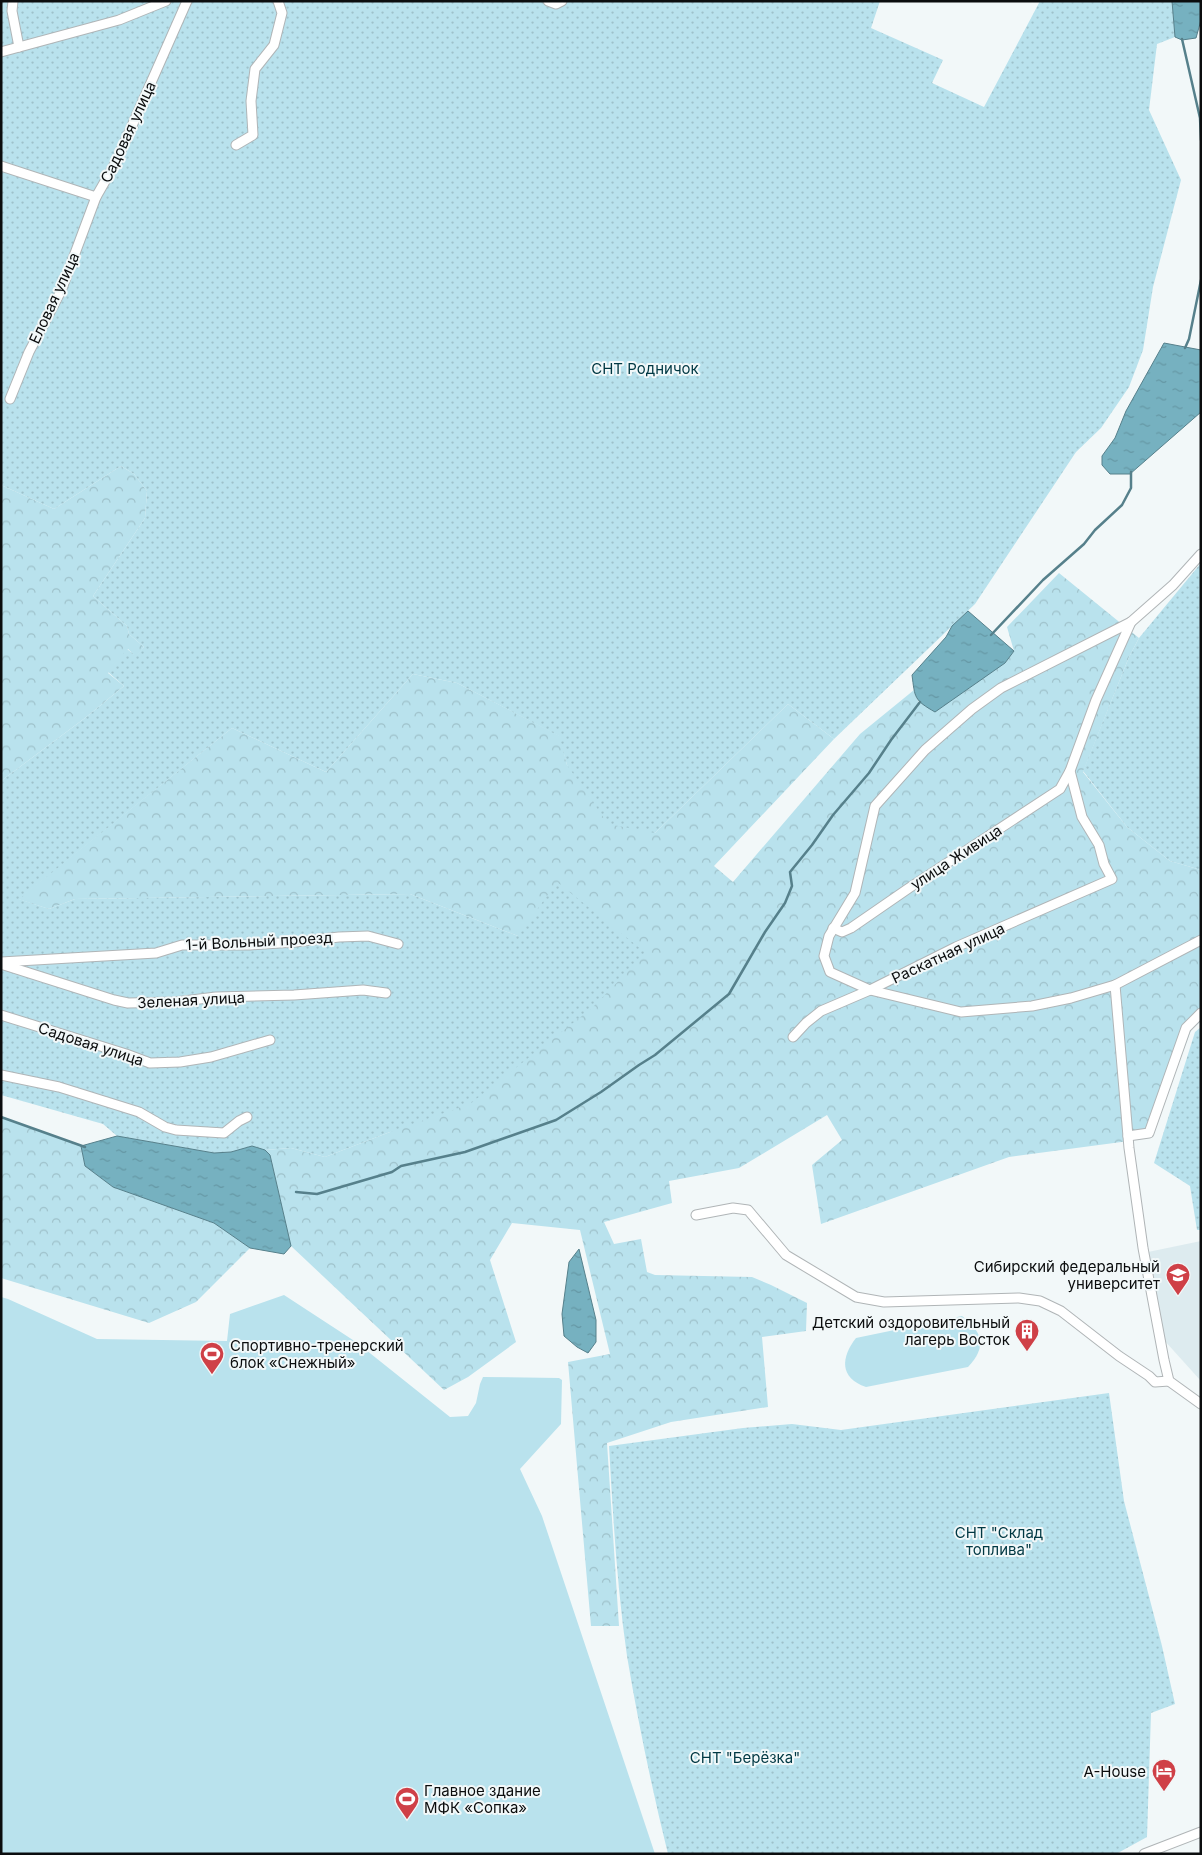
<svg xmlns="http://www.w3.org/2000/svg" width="1202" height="1855" viewBox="0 0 1202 1855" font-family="Inter,sans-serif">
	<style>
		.built { fill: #ddebef }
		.grass { fill: #b9e2ed }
		.forest { fill: url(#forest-crowns) }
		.park { fill: url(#park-dots) }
		.water { fill: url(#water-ripples); stroke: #56808b }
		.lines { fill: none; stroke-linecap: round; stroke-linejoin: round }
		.stream { stroke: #56808b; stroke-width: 2.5 }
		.minor-casing { stroke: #b0b5b7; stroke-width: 11 }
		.minor { stroke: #fff; stroke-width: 9 }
		.labels { text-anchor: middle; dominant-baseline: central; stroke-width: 4; stroke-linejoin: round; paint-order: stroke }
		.street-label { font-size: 15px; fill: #0b0d0e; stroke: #f2f8f9 }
		.park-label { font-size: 15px; fill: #003843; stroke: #f2f8f9 }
		.poi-label { font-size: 15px; fill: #0b0d0e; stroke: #f2f8f9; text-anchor: end }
	</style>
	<defs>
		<pattern id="forest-crowns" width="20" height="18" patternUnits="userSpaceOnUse" patternTransform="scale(1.25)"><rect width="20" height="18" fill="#b9e2ed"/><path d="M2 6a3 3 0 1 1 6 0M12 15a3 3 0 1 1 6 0" fill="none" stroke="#9ec1ca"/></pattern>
		<pattern id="park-dots" width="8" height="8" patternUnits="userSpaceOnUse" patternTransform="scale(1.25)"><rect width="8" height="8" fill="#b9e2ed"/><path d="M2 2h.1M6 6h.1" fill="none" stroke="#9ec1ca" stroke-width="1.8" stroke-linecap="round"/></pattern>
		<pattern id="water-ripples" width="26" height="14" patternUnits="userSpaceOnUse" patternTransform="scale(1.25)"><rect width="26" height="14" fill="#76b1c0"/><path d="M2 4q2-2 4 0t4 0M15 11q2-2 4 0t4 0" fill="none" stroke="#6597a4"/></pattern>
	</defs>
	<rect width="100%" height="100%" fill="#f2f8f9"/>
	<polygon class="built" points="1201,1241 1201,1381 1164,1340 1148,1252"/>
	<g class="grass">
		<polygon points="284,1295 356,1342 450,1417 468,1416 476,1403 480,1384 483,1377 559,1378 562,1380 561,1424 520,1469 542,1516 655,1854 1,1854 1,1297 8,1299 97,1339 227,1341 230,1314"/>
		<path d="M 962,1316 C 983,1332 987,1347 968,1367 L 866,1387 C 839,1378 841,1357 856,1338 Z"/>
	</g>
	<g class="forest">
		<polygon points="121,466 134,474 147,491 145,518 93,596 127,626 129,634 144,647 136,657 128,649 108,673 124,686 85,718 1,781 1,485 54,509"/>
		<polygon points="1059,573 1139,638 1129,657 1083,772 1127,827 1170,861 1201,870 1201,1021 1191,1030 1152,1135 1129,1141 1009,1157 821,1224 812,1165 842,1140 827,1115 739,1168 669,1181 672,1203 604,1222 614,1244 641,1239 647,1272 655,1275 752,1277 771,1285 807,1303 806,1331 762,1337 768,1407 671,1422 607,1443 619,1626 591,1626 568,1362 610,1354 580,1230 512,1223 490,1260 516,1342 468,1377 444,1390 291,1246 270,1155 265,1150 291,1148 325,1157 390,1132 518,936 410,894 75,899 49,909 18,899 232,728 326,772 413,674 457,683 560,736 567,765 655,833 788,704 834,739 714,866 733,882 860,734 914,690 919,703 1005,663 1014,651 1007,627"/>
		<polygon points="1,1117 81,1146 85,1166 113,1187 214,1223 250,1248 196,1302 149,1323 1,1278"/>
	</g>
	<g class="park">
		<polygon points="1,1 880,1 871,28 943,60 932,83 984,107 1040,1 1172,1 1175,37 1157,44 1149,110 1181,180 1153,287 1143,350 1129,387 1101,428 1076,452 975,604 834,739 788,704 655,833 608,824 567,765 559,736 457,683 413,674 326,772 232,728 19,899 49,909 75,899 410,894 518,936 557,882 646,953 592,1008 470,1104 390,1132 325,1157 291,1148 265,1150 252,1146 231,1152 214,1153 117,1136 103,1124 1,1095 1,781 85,718 124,686 108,672 127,649 136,656 144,647 129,634 127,626 93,596 145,518 147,491 134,474 121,466 54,509 1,485"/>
		<polygon points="1201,563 1201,870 1170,861 1127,827 1083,771 1129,657 1139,638"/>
		<polygon points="1201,1027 1201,1230 1197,1230 1190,1186 1154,1163 1195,1032"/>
		<path d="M 1109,1393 L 1124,1501 L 1162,1646 L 1175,1704 L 1151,1713 L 1147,1837 L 1116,1854 L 668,1854 C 652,1789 638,1722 627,1656 C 617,1587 613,1516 609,1446 L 743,1428 L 792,1424 L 841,1430 Z"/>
	</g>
	<g class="water">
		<polygon points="1172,1 1201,1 1201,20 1196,38 1182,40 1175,37"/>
		<polygon points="1164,343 1201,350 1201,412 1130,474 1110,474 1102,465 1102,456 1115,438 1126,411"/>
		<path d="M 968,611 L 1014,651 L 1005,663 L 935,712 C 914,700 915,698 912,675 L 946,637 L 952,626 Z"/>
		<polygon points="117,1136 214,1153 231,1152 252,1146 265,1150 270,1155 291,1246 284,1254 250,1248 214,1223 113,1187 85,1166 81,1146"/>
		<polygon points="579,1249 596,1320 596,1342 588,1353 577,1347 564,1336 562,1314 569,1262"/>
	</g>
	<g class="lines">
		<g class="stream">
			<polyline points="1182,39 1200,118 1201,140"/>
			<polyline points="1185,348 1189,339 1201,280"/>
			<polyline points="991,635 1043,580 1084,544 1095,530 1122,505 1131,488 1131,472"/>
			<polyline points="1,1117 85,1147"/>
			<polyline points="296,1192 317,1194 392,1172 401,1166 465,1152 556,1120 601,1092 639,1065 655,1055 729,994 765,932 785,903 792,886 790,872 812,845 833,815 869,773 891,740 920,702"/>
		</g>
		<defs>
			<g id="minor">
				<polyline points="13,1 12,11 19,47"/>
				<polyline points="548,1 556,4 562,1"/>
				<polyline points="1,52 119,20 166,1"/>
				<polyline points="236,145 253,135 251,101 255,69 274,45 282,13 278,1"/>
				<polyline points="1,166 96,197 116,162 187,1"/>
				<polyline points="10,399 29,352 61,291 96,197"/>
				<polyline points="1131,622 1001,688 972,709 925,750 875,806 855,893 829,936 824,956 830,972 870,990 961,1012 1032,1006 1071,998 1115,985 1201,940"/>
				<polyline points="833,928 842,932 851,928 909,888 1060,789 1070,771"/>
				<polyline points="1,962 156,953 182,945 250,945 295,942 339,937 368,936 398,944"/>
				<polyline points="1,964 114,1000 128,1003 175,1002 216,997 294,995 363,990 386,993"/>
				<polyline points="1115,985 1129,1148 1143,1248 1164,1360 1169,1381 1201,1404"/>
				<polyline points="1,1015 126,1054 150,1063 180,1062 211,1057 270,1040"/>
				<polyline points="793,1037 806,1023 821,1011 870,990 956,947 1112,879 1104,864 1099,845 1082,817 1070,771 1096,700 1131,622 1173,585 1201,554"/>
				<polyline points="1,1075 59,1087 139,1112 165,1127 176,1130 224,1133 239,1121 247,1117"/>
				<polyline points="1128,1136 1149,1133 1186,1028 1201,1013"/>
				<polyline points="696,1215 733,1208 748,1210 786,1255 856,1297 884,1302 1019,1298 1040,1301 1061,1311 1119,1356 1149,1376 1155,1382 1169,1381"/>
				<polyline points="1144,1854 1201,1832"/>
			</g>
		</defs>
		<use href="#minor" class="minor-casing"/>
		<use href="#minor" class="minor"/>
	</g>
	<defs>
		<symbol id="university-pin" viewBox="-11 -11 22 30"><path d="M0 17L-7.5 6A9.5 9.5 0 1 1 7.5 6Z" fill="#cf4047" stroke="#f2f8f9"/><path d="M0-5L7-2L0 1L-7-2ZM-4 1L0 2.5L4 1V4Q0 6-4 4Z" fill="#fff"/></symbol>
		<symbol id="building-pin" viewBox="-11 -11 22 30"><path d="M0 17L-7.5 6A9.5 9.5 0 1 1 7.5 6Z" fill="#cf4047" stroke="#f2f8f9"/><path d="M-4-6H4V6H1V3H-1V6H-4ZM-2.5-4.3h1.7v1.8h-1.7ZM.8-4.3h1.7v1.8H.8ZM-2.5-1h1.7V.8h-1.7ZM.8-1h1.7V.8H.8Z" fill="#fff"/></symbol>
		<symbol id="stadium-pin" viewBox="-11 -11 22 30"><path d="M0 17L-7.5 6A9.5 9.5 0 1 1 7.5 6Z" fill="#cf4047" stroke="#f2f8f9"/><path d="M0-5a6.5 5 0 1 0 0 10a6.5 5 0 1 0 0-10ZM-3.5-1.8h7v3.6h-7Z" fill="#fff"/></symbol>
		<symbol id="hotel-pin" viewBox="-11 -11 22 30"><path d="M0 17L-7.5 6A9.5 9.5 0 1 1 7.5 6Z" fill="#cf4047" stroke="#f2f8f9"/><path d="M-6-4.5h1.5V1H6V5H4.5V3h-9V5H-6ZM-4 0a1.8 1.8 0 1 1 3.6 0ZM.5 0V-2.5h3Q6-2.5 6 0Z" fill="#fff"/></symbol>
	</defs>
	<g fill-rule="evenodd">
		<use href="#university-pin" x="1164" y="1261" width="28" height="38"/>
		<use href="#building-pin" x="1013" y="1317" width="28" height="38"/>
		<use href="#stadium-pin" x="198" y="1340" width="28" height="38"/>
		<use href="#hotel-pin" x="1150" y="1757" width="28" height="38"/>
		<use href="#stadium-pin" x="393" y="1785" width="28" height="38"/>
	</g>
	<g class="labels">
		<g class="street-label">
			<text transform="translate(128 132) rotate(-65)">Садовая улица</text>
			<text transform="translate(54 298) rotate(-65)">Еловая улица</text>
			<text transform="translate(956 857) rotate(-33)">улица Живица</text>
			<text transform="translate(259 941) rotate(-3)">1-й Вольный проезд</text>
			<text transform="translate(948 953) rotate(-25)">Раскатная улица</text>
			<text transform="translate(191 1000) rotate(-3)">Зеленая улица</text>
			<text transform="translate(91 1044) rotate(18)">Садовая улица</text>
		</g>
		<g class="park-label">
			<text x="645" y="368">СНТ Родничок</text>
			<text x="999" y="1532">СНТ "Склад<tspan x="999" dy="17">топлива"</tspan></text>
			<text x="745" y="1757">СНТ "Берёзка"</text>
		</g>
		<g class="poi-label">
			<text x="1160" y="1266">Сибирский федеральный<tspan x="1160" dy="17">университет</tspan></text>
			<text x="1010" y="1322">Детский оздоровительный<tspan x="1010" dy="17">лагерь Восток</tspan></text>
			<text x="230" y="1345" text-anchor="start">Спортивно-тренерский<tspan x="230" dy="17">блок «Снежный»</tspan></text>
			<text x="1146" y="1771">A-House</text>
			<text x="424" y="1790" text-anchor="start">Главное здание<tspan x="424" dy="17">МФК «Сопка»</tspan></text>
		</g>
	</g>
	<rect width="1202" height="1855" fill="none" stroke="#0b0d0e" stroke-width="5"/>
</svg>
